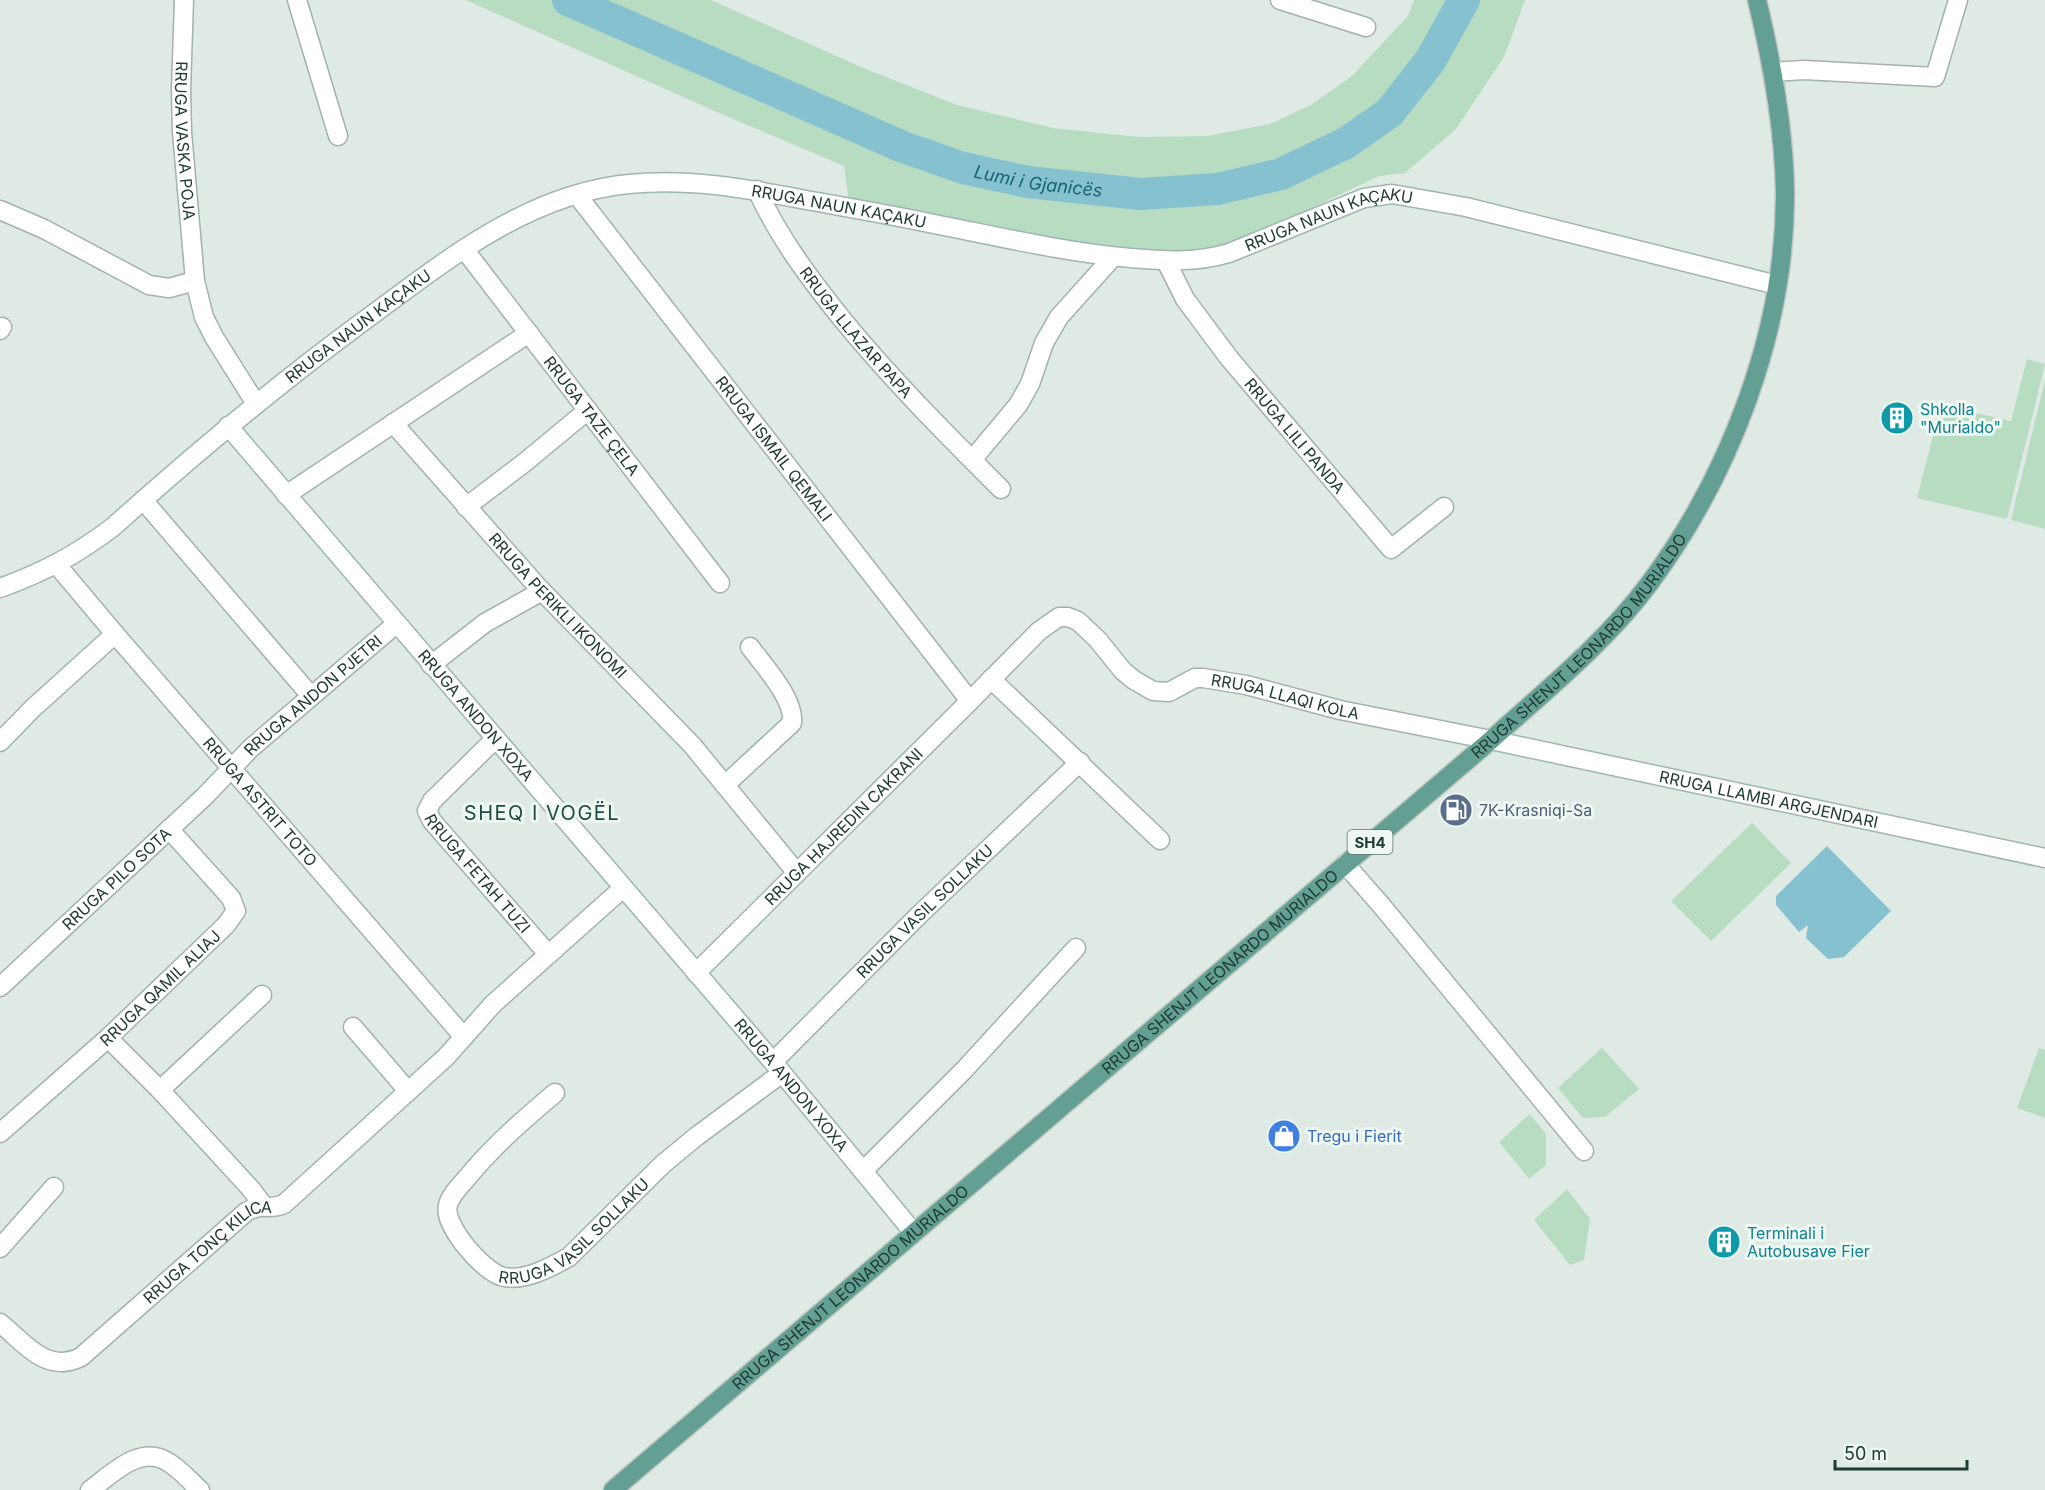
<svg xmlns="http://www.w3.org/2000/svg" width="2045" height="1490" viewBox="0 0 2045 1490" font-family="Inter,sans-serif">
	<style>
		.green { fill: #b7dcc2 }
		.water { fill: #86c1d0 }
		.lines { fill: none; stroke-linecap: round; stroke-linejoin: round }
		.river { stroke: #86c1d0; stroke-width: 32 }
		.street-casing { stroke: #a2b2ac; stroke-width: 21 }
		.secondary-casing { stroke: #9eb6ae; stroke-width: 21 }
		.primary-casing { stroke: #bcc4c2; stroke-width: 21 }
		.street { stroke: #fff; stroke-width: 18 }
		.secondary { stroke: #fff; stroke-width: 18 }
		.primary { stroke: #63a093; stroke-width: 18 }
		.labels { text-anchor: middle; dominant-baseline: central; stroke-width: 6; stroke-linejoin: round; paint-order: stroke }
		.shield { fill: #eff7f3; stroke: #5e736d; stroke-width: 1.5 }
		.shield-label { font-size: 15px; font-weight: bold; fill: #203a34 }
		.street-label { font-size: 16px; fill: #203a34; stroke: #eff7f3 }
		.culture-label { font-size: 16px; fill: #0d838f; stroke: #eff7f3; text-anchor: start }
		.service-label { font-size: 16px; fill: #4e5e75; stroke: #eff7f3; text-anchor: start }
		.shop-label { font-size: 16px; fill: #366cbe; stroke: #eff7f3; text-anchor: start }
		.water-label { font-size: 18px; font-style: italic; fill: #1a6275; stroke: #eff7f3 }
		.quarter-label { font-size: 20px; letter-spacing: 1.5px; fill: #1c4c42; stroke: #eff7f3 }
	</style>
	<rect width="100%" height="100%" fill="#dfeae5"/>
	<g class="green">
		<polygon points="466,0 711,0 861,67 957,105 1053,128 1138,137 1207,136 1270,124 1311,105 1352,76 1408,16 1414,0 1525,0 1504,57 1456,129 1405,173 1379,176 1227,248 1200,256 1117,252 849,203 844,166 719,113"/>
		<polygon points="2027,359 2045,364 2007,519 1917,498 1941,405 2011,421"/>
		<polygon points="2045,380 2045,529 2011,520"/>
		<polygon points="1752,823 1791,863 1711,941 1671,901"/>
		<polygon points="1602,1048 1639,1089 1605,1117 1583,1118 1558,1088"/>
		<polygon points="2039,1048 2045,1050 2045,1118 2017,1108"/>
		<polygon points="1530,1114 1546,1134 1546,1165 1529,1179 1499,1142"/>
		<polygon points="1567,1189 1590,1219 1584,1260 1570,1265 1534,1220"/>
	</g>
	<polygon class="water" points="1827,846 1891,911 1844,957 1828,959 1806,938 1808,925 1799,932 1776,905 1776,896"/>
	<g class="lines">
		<path class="river" id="s1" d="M 568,0 L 903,147 L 963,168 L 1028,182 L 1140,194 L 1218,189 L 1281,174 L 1346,143 L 1389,113 L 1430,61 L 1464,0"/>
		<defs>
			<g id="street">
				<path id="s2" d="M 184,0 L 181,90 L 182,132 L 195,281 L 204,317 L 214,337 L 256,404"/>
				<polyline points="297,0 338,136"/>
				<polyline points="1280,0 1366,27"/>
				<polyline points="1772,72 1804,70 1935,77 1958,0"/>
				<path id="s3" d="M 757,190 C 779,238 810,279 842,319 C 892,380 946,434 1001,489"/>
				<path id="s4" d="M 577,195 L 970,701"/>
				<polyline points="0,210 44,229 149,285 169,288 195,281"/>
				<path id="s5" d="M 464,249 L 720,583"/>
				<path id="s6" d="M 1166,261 L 1185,299 L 1229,358 L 1391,549 L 1444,507"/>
				<polyline points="0,330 2,327"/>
				<path id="s7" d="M 393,423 L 538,587 L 692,745 L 797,873"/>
				<polyline points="972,460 1018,405 1030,384 1044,343 1059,317 1113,257"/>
				<polyline points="286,495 529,333"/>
				<polyline points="143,500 311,696"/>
				<polyline points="466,507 524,463 588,410"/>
				<path id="s8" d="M 57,565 L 115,634 L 464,1037"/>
				<polyline points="431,665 485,623 542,591"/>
				<polyline points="991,679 1160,840"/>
				<path id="s9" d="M 495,739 L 432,801 L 427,811 L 432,821 L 548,954"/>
				<polyline points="0,742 32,709 115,634"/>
				<path d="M 725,785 L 792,723 C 795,699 764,666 750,647"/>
				<polyline points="1345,864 1381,905 1584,1151"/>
				<path id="s10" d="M 696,973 L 970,701 L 1039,631 L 1059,617 L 1068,617 L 1078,621 L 1098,640 L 1123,671 L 1134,680 L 1153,691 L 1169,692 L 1195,678 L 1203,678 L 1246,685 L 1340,710 L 1491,740"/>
				<path id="s11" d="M 0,987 L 204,797 L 251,748 L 396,624"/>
				<polyline points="353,1027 408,1091"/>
				<polyline points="108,1038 160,1090 251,1189 263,1205"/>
				<path id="s12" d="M 773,1062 L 919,915 L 1080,762"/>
				<polyline points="160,1090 262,995"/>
				<path id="s13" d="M 555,1093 C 523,1120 492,1147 466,1179 C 459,1187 450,1196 448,1205 C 442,1225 485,1274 504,1277 C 526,1281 551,1267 569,1257 L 663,1164 L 697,1136 L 782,1073"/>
				<path id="s14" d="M 0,1133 L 108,1038 L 226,925 L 236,911 L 231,898 L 169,829"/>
				<polyline points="863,1171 964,1070 1076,948"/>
				<polyline points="0,1248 54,1187"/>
				<path id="s15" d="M 0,1323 C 26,1344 46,1374 81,1357 L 246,1212 C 263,1202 269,1211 284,1204 L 446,1057 L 493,1004 L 623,888"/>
				<path d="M 90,1490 C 112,1474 140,1444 168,1462 C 180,1469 190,1481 200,1490"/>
			</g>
			<g id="secondary">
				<path id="s16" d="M 228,426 L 773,1062 L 914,1233"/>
				<path id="s17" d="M 0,588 C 44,572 76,555 113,527 C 192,456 272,389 357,326 C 439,266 524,194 629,184 C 687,178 744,188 801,199 C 844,207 887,214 929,223 C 996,236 1063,252 1131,258 C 1165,261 1196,263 1229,253 L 1364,198 L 1392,194 L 1466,207 L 1777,285"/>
				<path id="s18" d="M 1491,740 L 2045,858"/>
			</g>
			<g id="primary">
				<path id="s19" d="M 613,1490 L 1491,740 C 1545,691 1605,643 1649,584 C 1730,475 1786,330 1785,192 C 1784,128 1772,62 1757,0"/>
			</g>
		</defs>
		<use href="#street" class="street-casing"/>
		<use href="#secondary" class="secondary-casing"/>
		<use href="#primary" class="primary-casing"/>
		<use href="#street" class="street"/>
		<use href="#secondary" class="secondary"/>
		<use href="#primary" class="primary"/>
	</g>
	<defs>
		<symbol id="building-disc" viewBox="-11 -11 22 22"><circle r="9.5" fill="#0f9aa8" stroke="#eff7f3"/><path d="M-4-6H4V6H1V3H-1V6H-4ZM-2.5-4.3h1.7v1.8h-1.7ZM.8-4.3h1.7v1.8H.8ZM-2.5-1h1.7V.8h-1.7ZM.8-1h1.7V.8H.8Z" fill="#fff"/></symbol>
		<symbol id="fuel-disc" viewBox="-11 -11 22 22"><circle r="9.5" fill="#5c6f8a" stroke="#eff7f3"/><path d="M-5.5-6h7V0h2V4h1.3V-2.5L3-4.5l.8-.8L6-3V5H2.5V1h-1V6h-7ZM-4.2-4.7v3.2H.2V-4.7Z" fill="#fff"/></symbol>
		<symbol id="shop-disc" viewBox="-11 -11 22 22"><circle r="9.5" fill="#3f7fe0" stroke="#eff7f3"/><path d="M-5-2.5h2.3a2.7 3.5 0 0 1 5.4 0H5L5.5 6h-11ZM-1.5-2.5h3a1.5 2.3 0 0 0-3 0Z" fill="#fff"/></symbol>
	</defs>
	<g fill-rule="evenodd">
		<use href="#building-disc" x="1878" y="399" width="38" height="38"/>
		<use href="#fuel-disc" x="1437" y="791" width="38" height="38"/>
		<use href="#shop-disc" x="1265" y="1117" width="38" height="38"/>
		<use href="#building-disc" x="1705" y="1223" width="38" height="38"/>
	</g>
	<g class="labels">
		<rect class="shield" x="1347.5" y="830" width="45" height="24" rx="4.5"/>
		<g class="shield-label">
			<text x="1370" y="842">SH4</text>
		</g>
		<g class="street-label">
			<text stroke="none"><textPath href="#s2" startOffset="141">RRUGA VASKA POJA</textPath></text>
			<text stroke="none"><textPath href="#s17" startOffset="968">RRUGA NAUN KAÇAKU</textPath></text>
			<text stroke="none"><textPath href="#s17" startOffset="1470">RRUGA NAUN KAÇAKU</textPath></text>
			<text stroke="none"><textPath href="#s17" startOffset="446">RRUGA NAUN KAÇAKU</textPath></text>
			<text stroke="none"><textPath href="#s3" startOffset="174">RRUGA LLAZAR PAPA</textPath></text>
			<text stroke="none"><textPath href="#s5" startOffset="210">RRUGA TAZE ÇELA</textPath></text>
			<text stroke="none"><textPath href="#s6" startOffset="218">RRUGA LILI PANDA</textPath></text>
			<text stroke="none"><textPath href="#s4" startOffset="321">RRUGA ISMAIL QEMALI</textPath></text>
			<text stroke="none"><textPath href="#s7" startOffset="246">RRUGA PERIKLI IKONOMI</textPath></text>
			<text stroke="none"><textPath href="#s19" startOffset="1284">RRUGA SHENJT LEONARDO MURIALDO</textPath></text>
			<text stroke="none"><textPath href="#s11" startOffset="428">RRUGA ANDON PJETRI</textPath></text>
			<text stroke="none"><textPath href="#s10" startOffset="770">RRUGA LLAQI KOLA</textPath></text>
			<text stroke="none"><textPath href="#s16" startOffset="381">RRUGA ANDON XOXA</textPath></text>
			<text stroke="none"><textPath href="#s18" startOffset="284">RRUGA LLAMBI ARGJENDARI</textPath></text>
			<text stroke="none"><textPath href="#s8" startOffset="312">RRUGA ASTRIT TOTO</textPath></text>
			<text stroke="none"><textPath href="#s10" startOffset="208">RRUGA HAJREDIN CAKRANI</textPath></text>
			<text stroke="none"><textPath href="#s9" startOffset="180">RRUGA FETAH TUZI</textPath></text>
			<text stroke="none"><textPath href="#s11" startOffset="159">RRUGA PILO SOTA</textPath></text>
			<text stroke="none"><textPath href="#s12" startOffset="214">RRUGA VASIL SOLLAKU</textPath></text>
			<text stroke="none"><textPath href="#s19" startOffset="798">RRUGA SHENJT LEONARDO MURIALDO</textPath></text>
			<text stroke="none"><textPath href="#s14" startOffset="216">RRUGA QAMIL ALIAJ</textPath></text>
			<text stroke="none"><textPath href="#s16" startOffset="867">RRUGA ANDON XOXA</textPath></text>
			<text stroke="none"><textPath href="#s13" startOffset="338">RRUGA VASIL SOLLAKU</textPath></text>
			<text stroke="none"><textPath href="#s15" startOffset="261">RRUGA TONÇ KILICA</textPath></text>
			<text stroke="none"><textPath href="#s19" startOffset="312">RRUGA SHENJT LEONARDO MURIALDO</textPath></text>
		</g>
		<g class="culture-label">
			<text x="1920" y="409">Shkolla<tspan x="1920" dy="18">"Murialdo"</tspan></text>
			<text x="1747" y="1233">Terminali i<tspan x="1747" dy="18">Autobusave Fier</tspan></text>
		</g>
		<g class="service-label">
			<text x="1479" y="810">7K-Krasniqi-Sa</text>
		</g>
		<g class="shop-label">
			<text x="1307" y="1136">Tregu i Fierit</text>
		</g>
		<g class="water-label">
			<text stroke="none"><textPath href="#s1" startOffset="506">Lumi i Gjanicës</textPath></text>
		</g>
		<g class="quarter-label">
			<text x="542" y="813">SHEQ I VOGËL</text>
		</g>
	</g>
	<path d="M1835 1460v9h132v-9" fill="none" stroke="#203a34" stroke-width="3"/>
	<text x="1844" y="1460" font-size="18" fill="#203a34" stroke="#eff7f3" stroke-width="4.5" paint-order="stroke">50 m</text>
</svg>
